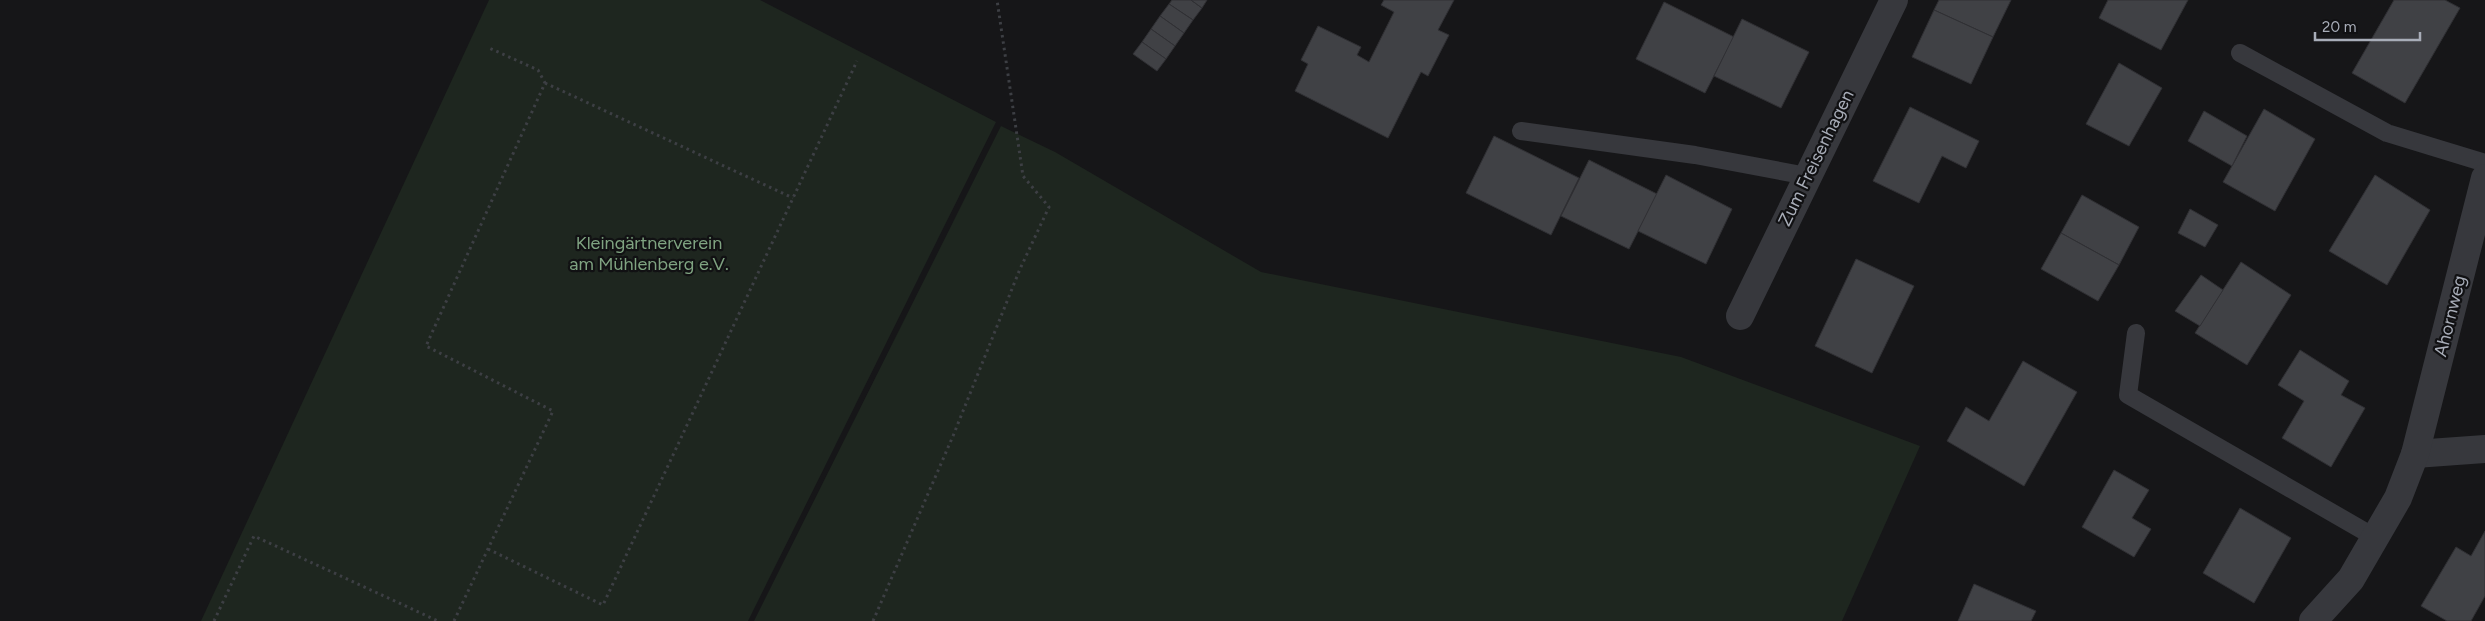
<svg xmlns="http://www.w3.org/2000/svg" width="2485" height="621" viewBox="0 0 2485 621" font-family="Figtree,sans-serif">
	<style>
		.green { fill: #1e261f }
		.building { fill: #404145; stroke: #303034 }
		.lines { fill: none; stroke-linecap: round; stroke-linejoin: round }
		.path { stroke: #3d3f44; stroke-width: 3; stroke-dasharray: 2.5 4; stroke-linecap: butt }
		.lane { stroke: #37383d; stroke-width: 18 }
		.street { stroke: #37383d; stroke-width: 28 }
		.labels { text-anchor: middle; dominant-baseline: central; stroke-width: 4.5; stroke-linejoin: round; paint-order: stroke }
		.street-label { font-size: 18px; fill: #a8adb8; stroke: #111113 }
		.park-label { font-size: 18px; fill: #7fa381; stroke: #111113 }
	</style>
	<rect width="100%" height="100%" fill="#161618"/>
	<g class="green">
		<polygon points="489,0 760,0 996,122 748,621 201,621"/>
		<polygon points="1001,126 1055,152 1261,272 1681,357 1920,446 1842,621 754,621"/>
	</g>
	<g class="building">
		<polygon points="1172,0 1191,0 1202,8 1193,20 1169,4"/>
		<polygon points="1191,0 1207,0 1202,8"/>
		<polygon points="1384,0 1454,0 1438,30 1449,35 1428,76 1421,72 1388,138 1295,91 1308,64 1301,60 1318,26 1361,47 1357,55 1369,62 1394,12 1381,5"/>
		<polygon points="1939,0 2011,0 1993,37 1934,10"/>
		<polygon points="2108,0 2188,0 2161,50 2099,18"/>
		<polygon points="2394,0 2445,0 2460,8 2405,103 2352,73"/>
		<polygon points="1664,2 1734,37 1705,93 1636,59"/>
		<polygon points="1169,4 1193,20 1184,33 1160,16"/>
		<polygon points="1934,10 1993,37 1971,84 1912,57"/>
		<polygon points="1160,16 1184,33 1175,46 1151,29"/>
		<polygon points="1742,19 1809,52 1781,108 1714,76"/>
		<polygon points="1151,29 1175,46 1166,59 1142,42"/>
		<polygon points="1142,42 1166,59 1157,71 1133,54"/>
		<polygon points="2119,63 2162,88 2129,146 2086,124"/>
		<polygon points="1910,107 1979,141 1966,168 1942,156 1919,203 1873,181"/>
		<polygon points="2264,109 2315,139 2275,211 2223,182"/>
		<polygon points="2204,111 2247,136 2232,166 2188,141"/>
		<polygon points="1494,136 1579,178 1551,235 1466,193"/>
		<polygon points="1589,160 1657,194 1629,249 1561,216"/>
		<polygon points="1666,175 1732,209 1706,264 1638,231"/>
		<polygon points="2375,175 2430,210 2387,285 2329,251"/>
		<polygon points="2082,195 2139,227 2119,265 2061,233"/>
		<polygon points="2190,209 2218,225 2205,247 2178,233"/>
		<polygon points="2061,233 2119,265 2098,301 2041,269"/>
		<polygon points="1856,259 1914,286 1872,373 1815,346"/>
		<polygon points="2241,262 2291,295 2247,365 2195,333"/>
		<polygon points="2201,275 2223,290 2200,326 2175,311"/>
		<polygon points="2300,350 2349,381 2341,395 2365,408 2331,467 2282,438 2304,401 2278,385"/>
		<polygon points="2023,361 2077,392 2024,486 1947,441 1966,407 1989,421"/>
		<polygon points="2114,470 2149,490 2132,518 2151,529 2134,557 2082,527"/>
		<polygon points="2240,508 2291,538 2254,603 2203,573"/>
		<polygon points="2485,531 2485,596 2471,621 2447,621 2421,606 2456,547 2471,556"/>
		<polygon points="1974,584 2036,611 2031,621 1958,621"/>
	</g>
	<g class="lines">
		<g class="path">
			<polyline points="545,83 793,198"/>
			<polyline points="488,549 603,605 857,61"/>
			<polyline points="214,621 254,536 438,621"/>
			<polyline points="454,621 553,411 426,346 545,83 538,70 487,47"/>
			<polyline points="873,621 953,436 1020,269 1049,207 1023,176 997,0"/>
		</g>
		<g class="lane">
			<polyline points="2240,53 2387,133 2485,163"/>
			<polyline points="1521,131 1695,155 1807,176"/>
			<polyline points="2136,333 2128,395 2376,538"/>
		</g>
		<g class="street">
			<polyline points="1740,316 1894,0"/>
			<polyline points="2415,454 2485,449"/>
			<polyline points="2313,621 2351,579 2398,498 2415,454 2485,178"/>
		</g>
	</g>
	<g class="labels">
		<g class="street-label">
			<text transform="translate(1816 158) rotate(-64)">Zum Freisenhagen</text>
			<text transform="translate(2450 316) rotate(-76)">Ahornweg</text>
		</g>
		<g class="park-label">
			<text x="649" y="243">Kleingärtnerverein<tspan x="649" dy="21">am Mühlenberg e.V.</tspan></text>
		</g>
	</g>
	<path d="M2315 32v8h105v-8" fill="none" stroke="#a8adb8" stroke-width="2.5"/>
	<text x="2322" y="32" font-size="15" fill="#a8adb8" stroke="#111113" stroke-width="4" paint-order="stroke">20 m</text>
</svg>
